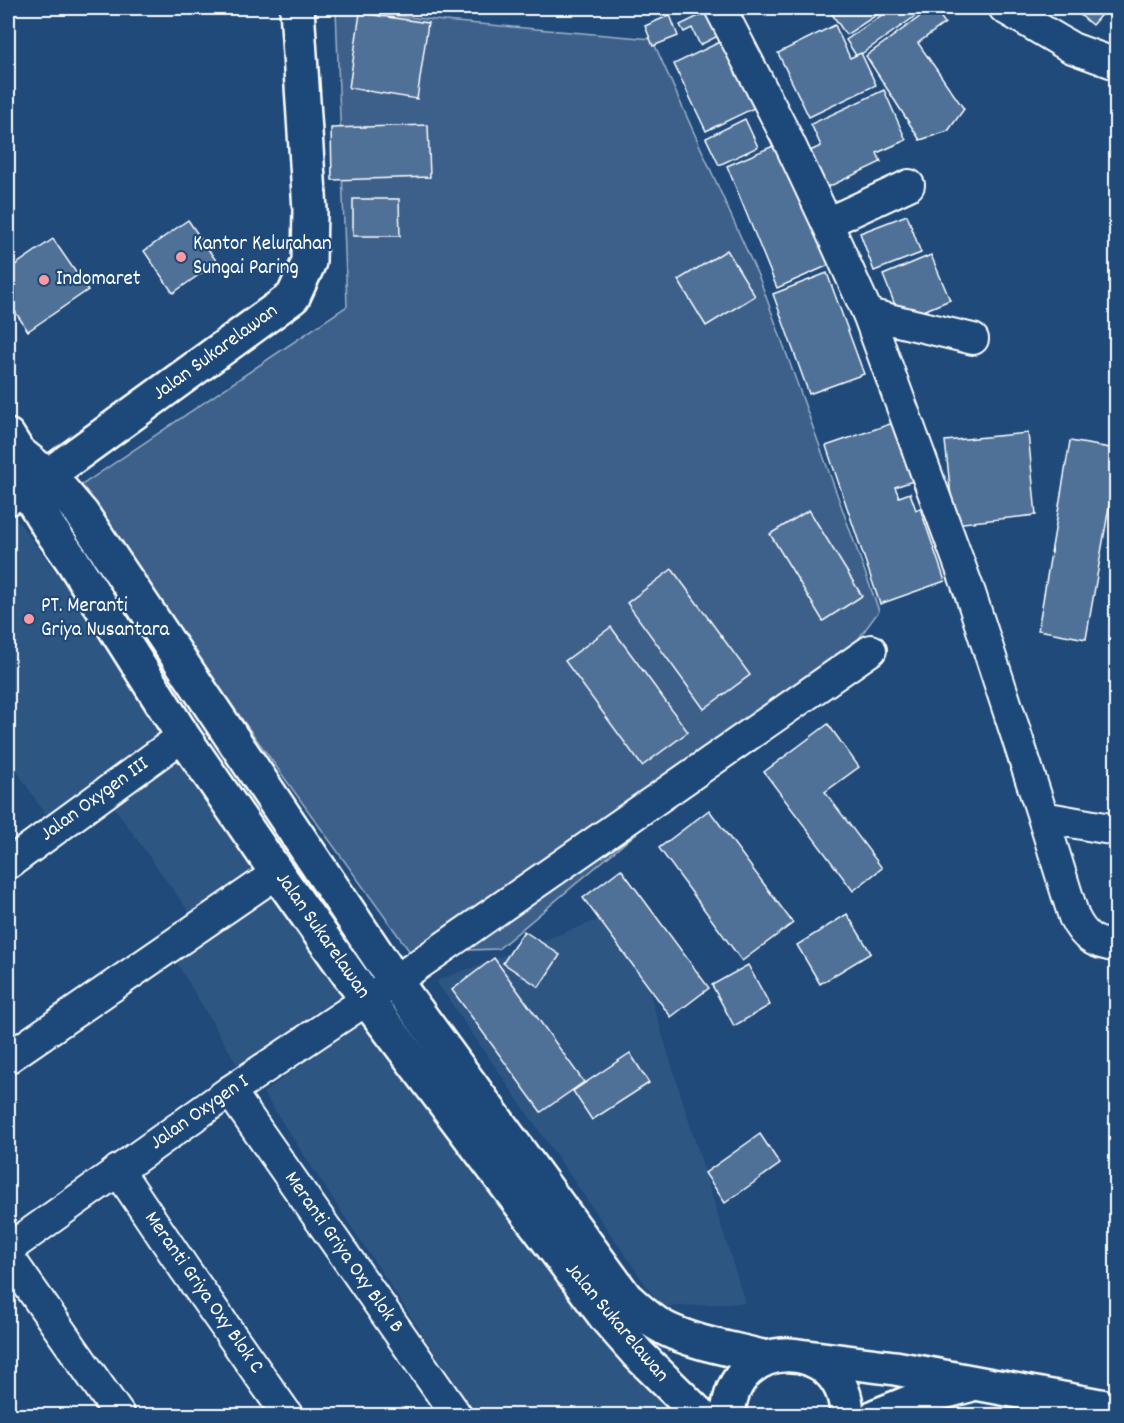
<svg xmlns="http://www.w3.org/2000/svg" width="1124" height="1423" viewBox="0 0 1124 1423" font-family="Dekko,sans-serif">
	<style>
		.built { fill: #2e5683 }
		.green { fill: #3c618b; stroke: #9eb0c5; stroke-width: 1.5 }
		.building { fill: #507197; stroke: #fff; stroke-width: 1.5 }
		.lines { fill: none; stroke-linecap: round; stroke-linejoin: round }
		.minor-casing { stroke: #fff; stroke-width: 34 }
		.tertiary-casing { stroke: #fff; stroke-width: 38 }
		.secondary-casing { stroke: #fff; stroke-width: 38 }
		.minor { stroke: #1f4a7a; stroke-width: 30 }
		.tertiary { stroke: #1f4a7a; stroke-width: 33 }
		.secondary { stroke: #1f4a7a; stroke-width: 33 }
		.poi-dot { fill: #ff9aa2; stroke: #1f4a7a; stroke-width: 2 }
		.labels { text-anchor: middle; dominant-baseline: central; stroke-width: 4.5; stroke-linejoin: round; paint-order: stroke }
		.poi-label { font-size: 21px; fill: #fff; stroke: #1f4a7a; text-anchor: start }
		.street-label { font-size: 21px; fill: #fff; stroke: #1f4a7a }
	</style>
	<rect width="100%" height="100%" fill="#1f4a7a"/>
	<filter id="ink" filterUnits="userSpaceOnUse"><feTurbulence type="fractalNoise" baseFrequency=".0167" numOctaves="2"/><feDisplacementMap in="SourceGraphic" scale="12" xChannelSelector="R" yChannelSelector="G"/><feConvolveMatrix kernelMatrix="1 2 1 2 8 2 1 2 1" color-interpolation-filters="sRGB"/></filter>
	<g filter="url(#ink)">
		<g class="built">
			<polygon points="8,508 172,727 48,819 8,757"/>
			<polygon points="182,751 266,862 192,916 113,806"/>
			<polygon points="276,887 353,987 238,1066 175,960"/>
			<polygon points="624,910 745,1303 661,1307 436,981"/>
			<polygon points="367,1016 678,1415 476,1415 263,1093"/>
		</g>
		<polygon class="green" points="336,9 444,21 652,39 760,280 879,611 843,660 498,949 410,952 76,489 347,306"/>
		<g class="building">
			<polygon points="828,8 887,8 846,35"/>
			<polygon points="892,8 927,8 857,57 846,40"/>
			<polygon points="932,8 934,8 945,23 918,43 964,109 948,131 920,140 866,56"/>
			<polygon points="1072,8 1107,8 1092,25"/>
			<polygon points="709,11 720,35 700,45 692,28 684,32 680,25"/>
			<polygon points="360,13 428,23 417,99 349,88"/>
			<polygon points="670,15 678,36 653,46 645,26"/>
			<polygon points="835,25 850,58 861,53 876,85 809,117 778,53"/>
			<polygon points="722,41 754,108 706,131 674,64"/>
			<polygon points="884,90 906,140 877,153 881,162 826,188 810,151 821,146 811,124"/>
			<polygon points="745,119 758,147 719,165 706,138"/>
			<polygon points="428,125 430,177 332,180 331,128"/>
			<polygon points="778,144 829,265 777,288 727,166"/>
			<polygon points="353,199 399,199 400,236 353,236"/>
			<polygon points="907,215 921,253 874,271 860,233"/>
			<polygon points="188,220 217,262 173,293 144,251"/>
			<polygon points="53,239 88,290 28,331 8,301 8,270"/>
			<polygon points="727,250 755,296 706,326 678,280"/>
			<polygon points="931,255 950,300 901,320 883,275"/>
			<polygon points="827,273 864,374 809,394 773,294"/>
			<polygon points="893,423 913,481 895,487 899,497 910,493 916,510 920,508 945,581 880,604 826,446"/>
			<polygon points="1028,433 1036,515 954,524 945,441"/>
			<polygon points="1070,441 1116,449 1116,467 1086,639 1038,630"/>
			<polygon points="809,510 862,596 823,621 770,534"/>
			<polygon points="672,569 750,675 704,709 627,603"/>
			<polygon points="611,627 688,732 642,766 565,661"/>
			<polygon points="828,724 859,767 825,792 882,868 853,891 764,772"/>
			<polygon points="709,810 793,923 742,961 659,848"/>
			<polygon points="621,869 709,988 671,1017 583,898"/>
			<polygon points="847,914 871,953 820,984 797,945"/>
			<polygon points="524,931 560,955 539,987 503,963"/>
			<polygon points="494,958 584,1082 541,1112 452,990"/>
			<polygon points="748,965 770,1005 734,1026 712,985"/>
			<polygon points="630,1053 649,1083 592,1120 573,1091"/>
			<polygon points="760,1134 780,1164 725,1203 705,1173"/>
		</g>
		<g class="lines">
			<defs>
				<g id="minor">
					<path d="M 720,8 L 785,134 L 827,223 L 868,314 L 970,593 L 1043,817 L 1074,917 C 1084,937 1094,944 1116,946"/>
					<polyline points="1004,8 1072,48 1116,64"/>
					<polyline points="827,223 909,185"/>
					<polyline points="868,314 973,339"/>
					<polyline points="8,500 29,488"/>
					<polyline points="1043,817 1116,830"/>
					<polyline points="8,864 183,736"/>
					<polyline points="8,1058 277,873"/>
					<polyline points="230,1091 457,1416"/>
					<polyline points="118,1170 184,1268 288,1416"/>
					<polyline points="8,1249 230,1091 395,981 871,650"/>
					<polyline points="8,1256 120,1416"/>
				</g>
				<g id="tertiary">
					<polyline points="29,488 47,476 293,297 309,262 310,210 297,8"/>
					<polyline points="807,1357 895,1368 1116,1409"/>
					<polyline points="876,1416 921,1398 969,1385"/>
				</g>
				<g id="secondary">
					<polyline points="8,436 18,452 33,501 50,529 72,560 183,736 277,873 367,1000 608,1320 638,1354 701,1416"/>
					<path d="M 18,452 L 53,480 L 82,514 L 395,981 L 625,1297 C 638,1309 650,1321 666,1329 C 697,1344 733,1349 766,1358"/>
					<path d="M 728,1416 C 732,1333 846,1336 847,1416"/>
				</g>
			</defs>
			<use href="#minor" class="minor-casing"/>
			<use href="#tertiary" class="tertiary-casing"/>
			<use href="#secondary" class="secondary-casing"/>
			<use href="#minor" class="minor"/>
			<use href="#tertiary" class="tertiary"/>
			<use href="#secondary" class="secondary"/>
		</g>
	</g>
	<g class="poi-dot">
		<circle cx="181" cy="257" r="6"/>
		<circle cx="44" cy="280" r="6"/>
		<circle cx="29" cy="619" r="6"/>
	</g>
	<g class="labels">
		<g class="poi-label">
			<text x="193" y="245">Kantor Kelurahan<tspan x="193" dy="24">Sungai Paring</tspan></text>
			<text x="56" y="280">Indomaret</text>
			<text x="41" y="607">PT. Meranti<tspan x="41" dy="24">Griya Nusantara</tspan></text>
		</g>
		<g class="street-label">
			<text transform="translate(216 353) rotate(-36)">Jalan Sukarelawan</text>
			<text transform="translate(95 800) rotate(-36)">Jalan Oxygen III</text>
			<text transform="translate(322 936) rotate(55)">Jalan Sukarelawan</text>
			<text transform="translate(200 1113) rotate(-35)">Jalan Oxygen I</text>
			<text transform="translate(343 1253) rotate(55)">Meranti Griya Oxy Blok B</text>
			<text transform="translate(203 1293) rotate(55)">Meranti Griya Oxy Blok C</text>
			<text transform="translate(616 1323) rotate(50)">Jalan Sukarelawan</text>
		</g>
	</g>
	<rect width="1124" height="1423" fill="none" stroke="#1f4a7a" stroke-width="30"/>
	<rect x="15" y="15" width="1094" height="1393" fill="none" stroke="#fff" stroke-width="2" filter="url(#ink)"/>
</svg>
